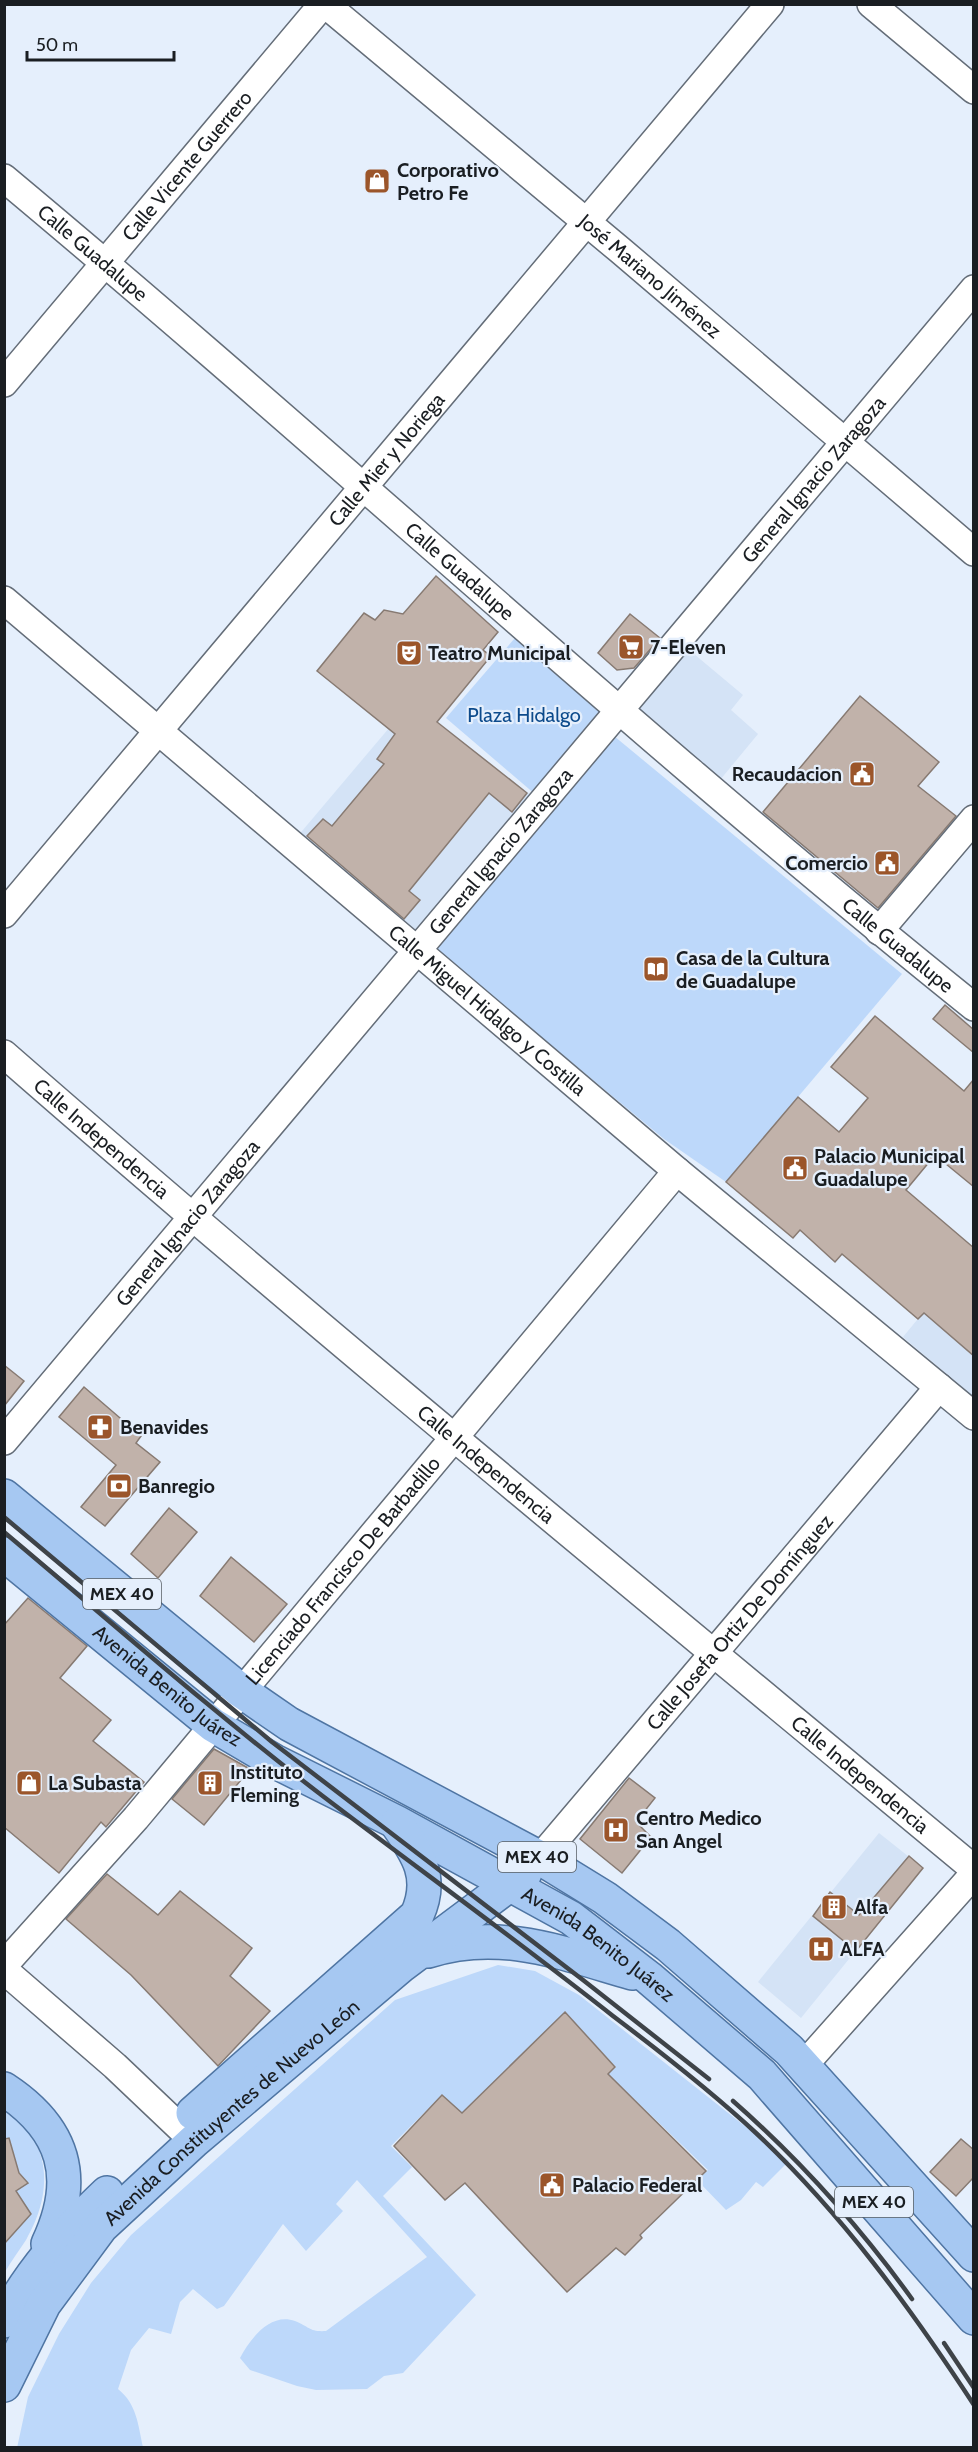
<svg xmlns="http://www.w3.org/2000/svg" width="978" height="2452" viewBox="0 0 978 2452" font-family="Cabin,sans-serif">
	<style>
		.built { fill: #d4e3f6 }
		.green { fill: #bdd8fa }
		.building { fill: #c1b2aa; stroke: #877a72; stroke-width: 1.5 }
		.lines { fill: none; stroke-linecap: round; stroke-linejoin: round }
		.minor-casing { stroke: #646d78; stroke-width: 30 }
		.major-casing { stroke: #4f75a3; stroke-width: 36 }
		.minor { stroke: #fff; stroke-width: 27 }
		.major { stroke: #a6c8f2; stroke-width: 33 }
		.rail { stroke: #3e4348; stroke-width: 4.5 }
		.labels { text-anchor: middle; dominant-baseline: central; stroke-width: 4.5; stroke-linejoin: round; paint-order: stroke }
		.shield { fill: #e5effc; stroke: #575d63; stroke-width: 1.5 }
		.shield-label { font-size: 18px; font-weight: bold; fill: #1a1e22 }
		.street-label { font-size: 20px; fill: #1a1e22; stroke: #e5effc }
		.poi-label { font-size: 20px; font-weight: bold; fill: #1a1e22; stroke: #e5effc; text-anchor: start }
		.park-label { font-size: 20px; fill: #0d4b8c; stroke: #e5effc }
	</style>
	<rect width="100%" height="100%" fill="#e5effc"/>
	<g class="built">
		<polygon points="688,649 743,695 731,710 758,734 720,780 639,710"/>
		<polygon points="411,702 532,796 413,935 297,837"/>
		<polygon points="973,1252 973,1396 903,1337"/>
		<polygon points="879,1833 923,1868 801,2018 758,1982"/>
	</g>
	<g class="green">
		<polygon points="515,638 605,714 536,795 446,718"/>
		<polygon points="614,736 902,974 726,1182 664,1139 434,948"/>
		<path d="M 498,1965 L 535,1971 L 579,1995 L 789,2161 L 763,2187 L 756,2182 L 741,2200 L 726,2210 L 697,2180 L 708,2170 L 608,2074 L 616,2067 L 565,2013 L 462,2113 L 442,2095 L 391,2146 L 412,2167 L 383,2196 L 476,2295 L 403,2373 L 384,2376 L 367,2389 L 316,2390 L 297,2386 L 250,2370 L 240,2358 C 250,2339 270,2312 295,2321 C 310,2327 309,2332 326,2331 L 427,2257 L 357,2180 L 336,2204 L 343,2211 L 306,2251 L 283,2224 L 224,2306 L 217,2309 L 193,2289 L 180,2302 L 171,2334 L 149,2328 L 131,2350 L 118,2389 C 137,2404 138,2425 143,2447 L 17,2448 L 28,2397 L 59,2334 L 91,2283 L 131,2235 L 395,2000 Z"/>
		<path d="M 5,2108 C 52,2142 54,2192 26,2240 C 19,2251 11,2261 5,2272 Z"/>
	</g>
	<g class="building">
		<polygon points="436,576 498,632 483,650 491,656 437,722 527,793 512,812 489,793 409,891 420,900 404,919 307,836 323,819 332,826 384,764 377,759 395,734 317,671 364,613 375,620 384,610 403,614"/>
		<polygon points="630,614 660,638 634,668 617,670 598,653"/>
		<polygon points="860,696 939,762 918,786 956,816 878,908 763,812"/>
		<polygon points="945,1005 974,1030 974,1053 933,1019"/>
		<polygon points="875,1016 964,1091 974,1079 974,1187 935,1155 906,1190 974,1248 974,1356 924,1313 918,1319 842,1254 835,1262 800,1230 793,1238 726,1182 798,1097 839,1132 868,1098 831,1067"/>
		<polygon points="4,1365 24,1381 4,1406"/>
		<polygon points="84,1387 141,1436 136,1443 160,1462 105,1526 81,1507 116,1465 59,1417"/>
		<polygon points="169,1508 197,1532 158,1578 131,1554"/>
		<polygon points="231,1557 287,1604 254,1642 200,1596"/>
		<polygon points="28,1598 87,1646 60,1678 111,1720 93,1741 144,1782 106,1827 101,1822 59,1873 4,1827 4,1625"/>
		<polygon points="214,1749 250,1769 204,1825 172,1799"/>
		<polygon points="629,1778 655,1798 636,1822 651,1837 622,1873 580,1839"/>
		<polygon points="909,1856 923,1868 856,1951 813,1916 830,1892 859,1915"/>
		<polygon points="107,1874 158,1915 180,1891 252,1948 230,1976 270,2011 218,2066 131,1975 66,1919"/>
		<polygon points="565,2012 615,2067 608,2074 706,2171 640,2235 642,2238 625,2255 616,2248 567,2292 465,2183 445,2200 394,2146 442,2095 462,2113"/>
		<polygon points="9,2138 19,2173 28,2183 16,2191 31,2214 4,2244 4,2139"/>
		<polygon points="961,2139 974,2150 974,2177 956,2196 930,2172"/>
	</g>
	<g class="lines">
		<defs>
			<g id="minor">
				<path id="s1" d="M 325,4 L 620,250 L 974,552"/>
				<polyline points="871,4 974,90"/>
				<path id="s2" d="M 4,178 C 331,451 642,741 974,1007"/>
				<path id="s3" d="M 4,383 L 323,4"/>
				<path id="s4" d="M 4,600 L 677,1171 L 974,1416"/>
				<path id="s5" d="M 4,914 L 770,4"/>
				<polyline points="879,931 974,819"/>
				<path id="s6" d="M 4,1054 C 322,1332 649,1599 974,1869"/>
				<path id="s7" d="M 4,1441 L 974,289"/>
				<path id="s8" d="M 540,1858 L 939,1387"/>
				<path id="s9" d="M 4,1965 L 136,1818 L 677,1171"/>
				<polyline points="4,1970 115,2066 194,2141"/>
				<polyline points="804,2065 974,1874"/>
			</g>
			<g id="major">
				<polyline points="4,1496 241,1691 289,1724 540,1858 605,1898 668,1945 789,2050 974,2255"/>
				<path id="s10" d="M 4,1554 L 213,1725 L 274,1761 L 396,1822 L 571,1918 L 649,1978 L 762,2075 L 974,2318"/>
				<path d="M 428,1951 C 500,1928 562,1953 632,1973"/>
				<path d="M 4,2089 C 65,2129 79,2178 48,2244"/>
				<path d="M 193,2113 L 417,1915 C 434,1878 418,1854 397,1824"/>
				<path d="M 4,2321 C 31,2270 66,2232 107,2193"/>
				<path id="s11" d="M 4,2385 L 44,2304 L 101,2227 L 194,2141 L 402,1965 L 525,1873"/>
			</g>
		</defs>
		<use href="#minor" class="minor-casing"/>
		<use href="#major" class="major-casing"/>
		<use href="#minor" class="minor"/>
		<use href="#major" class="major"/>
		<g class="rail">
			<polyline points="4,1517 272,1742 583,1980 709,2079"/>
			<path d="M 4,1532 C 110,1621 214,1713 324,1797 C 420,1870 518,1941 613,2016 C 662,2053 711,2091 756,2133 C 841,2213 910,2307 974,2405"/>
			<path d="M 733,2101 C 800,2160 860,2227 912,2299"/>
			<polyline points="944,2343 974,2388"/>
		</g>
	</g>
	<defs>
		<symbol id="shop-square" viewBox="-11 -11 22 22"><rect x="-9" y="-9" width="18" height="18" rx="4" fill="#9b552a" stroke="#e5effc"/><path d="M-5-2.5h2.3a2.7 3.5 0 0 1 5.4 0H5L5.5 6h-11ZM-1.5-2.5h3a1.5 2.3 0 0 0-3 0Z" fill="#fff"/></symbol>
		<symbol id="supermarket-square" viewBox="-11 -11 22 22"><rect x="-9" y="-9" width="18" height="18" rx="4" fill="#9b552a" stroke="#e5effc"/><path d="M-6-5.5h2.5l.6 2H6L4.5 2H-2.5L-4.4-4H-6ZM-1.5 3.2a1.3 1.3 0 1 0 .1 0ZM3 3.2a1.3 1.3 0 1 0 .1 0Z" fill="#fff"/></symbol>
		<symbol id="theatre-square" viewBox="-11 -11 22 22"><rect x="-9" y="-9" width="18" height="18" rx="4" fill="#9b552a" stroke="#e5effc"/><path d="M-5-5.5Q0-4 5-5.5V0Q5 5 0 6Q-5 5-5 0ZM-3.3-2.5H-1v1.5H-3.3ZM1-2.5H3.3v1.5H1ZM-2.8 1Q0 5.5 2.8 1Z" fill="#fff"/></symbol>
		<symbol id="civic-square" viewBox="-11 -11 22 22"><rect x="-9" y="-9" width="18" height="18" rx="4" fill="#9b552a" stroke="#e5effc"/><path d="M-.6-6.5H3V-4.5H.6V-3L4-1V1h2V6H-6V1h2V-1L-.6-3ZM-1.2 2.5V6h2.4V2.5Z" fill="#fff"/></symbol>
		<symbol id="library-square" viewBox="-11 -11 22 22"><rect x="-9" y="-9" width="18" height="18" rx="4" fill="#9b552a" stroke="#e5effc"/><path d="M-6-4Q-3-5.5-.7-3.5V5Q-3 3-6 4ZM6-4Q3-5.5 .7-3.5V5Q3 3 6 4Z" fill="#fff"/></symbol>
		<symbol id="pharmacy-square" viewBox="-11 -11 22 22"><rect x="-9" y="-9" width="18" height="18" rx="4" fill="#9b552a" stroke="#e5effc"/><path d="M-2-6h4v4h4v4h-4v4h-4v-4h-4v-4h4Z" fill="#fff"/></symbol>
		<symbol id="bank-square" viewBox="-11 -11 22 22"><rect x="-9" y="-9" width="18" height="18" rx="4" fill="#9b552a" stroke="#e5effc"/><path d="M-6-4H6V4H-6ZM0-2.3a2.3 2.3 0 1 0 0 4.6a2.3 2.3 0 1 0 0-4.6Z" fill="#fff"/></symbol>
		<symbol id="building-square" viewBox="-11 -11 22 22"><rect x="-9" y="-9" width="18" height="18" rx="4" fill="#9b552a" stroke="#e5effc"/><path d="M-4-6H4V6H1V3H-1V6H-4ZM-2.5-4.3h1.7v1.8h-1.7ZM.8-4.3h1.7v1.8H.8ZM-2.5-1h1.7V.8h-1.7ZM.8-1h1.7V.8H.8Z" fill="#fff"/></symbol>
		<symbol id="hospital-square" viewBox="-11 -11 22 22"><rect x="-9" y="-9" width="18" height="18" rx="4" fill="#9b552a" stroke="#e5effc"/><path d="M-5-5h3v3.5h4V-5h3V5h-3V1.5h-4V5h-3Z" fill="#fff"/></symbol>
	</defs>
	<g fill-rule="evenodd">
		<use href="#shop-square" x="362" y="166" width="30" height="30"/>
		<use href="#supermarket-square" x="616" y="632" width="30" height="30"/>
		<use href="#theatre-square" x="394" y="638" width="30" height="30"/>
		<use href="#civic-square" x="847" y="759" width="30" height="30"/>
		<use href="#civic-square" x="872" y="848" width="30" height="30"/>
		<use href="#library-square" x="641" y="954" width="30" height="30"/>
		<use href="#civic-square" x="780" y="1153" width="30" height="30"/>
		<use href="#pharmacy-square" x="85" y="1412" width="30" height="30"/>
		<use href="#bank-square" x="104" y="1471" width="30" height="30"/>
		<use href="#shop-square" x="14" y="1768" width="30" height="30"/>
		<use href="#building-square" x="195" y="1768" width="30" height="30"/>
		<use href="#hospital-square" x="601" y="1815" width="30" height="30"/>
		<use href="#building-square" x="819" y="1892" width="30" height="30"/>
		<use href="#hospital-square" x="806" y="1934" width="30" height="30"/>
		<use href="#civic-square" x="537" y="2170" width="30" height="30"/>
	</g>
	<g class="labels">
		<g class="shield">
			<rect x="83" y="1579" width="78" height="30" rx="4.5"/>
			<rect x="498" y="1842" width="78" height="30" rx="4.5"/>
			<rect x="835" y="2187" width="78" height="30" rx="4.5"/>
		</g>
		<g class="shield-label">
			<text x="122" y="1594">MEX 40</text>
			<text x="537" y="1857">MEX 40</text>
			<text x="874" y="2202">MEX 40</text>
		</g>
		<g class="street-label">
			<text stroke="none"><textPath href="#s3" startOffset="284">Calle Vicente Guerrero</textPath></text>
			<text stroke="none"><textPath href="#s2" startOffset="116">Calle Guadalupe</textPath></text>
			<text stroke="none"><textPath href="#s1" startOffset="424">José Mariano Jiménez</textPath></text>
			<text stroke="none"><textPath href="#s5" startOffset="594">Calle Mier y Noriega</textPath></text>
			<text stroke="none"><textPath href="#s7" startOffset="1257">General Ignacio Zaragoza</textPath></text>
			<text stroke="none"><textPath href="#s2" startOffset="602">Calle Guadalupe</textPath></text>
			<text stroke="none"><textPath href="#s7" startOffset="771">General Ignacio Zaragoza</textPath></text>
			<text stroke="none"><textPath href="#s2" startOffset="1178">Calle Guadalupe</textPath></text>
			<text stroke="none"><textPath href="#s4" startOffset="634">Calle Miguel Hidalgo y Costilla</textPath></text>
			<text stroke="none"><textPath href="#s6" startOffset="129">Calle Independencia</textPath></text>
			<text stroke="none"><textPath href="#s7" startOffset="285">General Ignacio Zaragoza</textPath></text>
			<text stroke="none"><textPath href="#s6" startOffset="633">Calle Independencia</textPath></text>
			<text stroke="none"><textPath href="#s9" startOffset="520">Licenciado Francisco De Barbadillo</textPath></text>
			<text stroke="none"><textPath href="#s8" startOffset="309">Calle Josefa Ortiz De Domínguez</textPath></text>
			<text stroke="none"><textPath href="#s10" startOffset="210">Avenida Benito Juárez</textPath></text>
			<text stroke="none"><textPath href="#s6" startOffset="1119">Calle Independencia</textPath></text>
			<text stroke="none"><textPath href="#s10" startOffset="714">Avenida Benito Juárez</textPath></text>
			<text stroke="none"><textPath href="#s11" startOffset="360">Avenida Constituyentes de Nuevo León</textPath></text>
		</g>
		<g class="poi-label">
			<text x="397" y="170">Corporativo<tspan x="397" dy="23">Petro Fe</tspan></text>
			<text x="650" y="647">7-Eleven</text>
			<text x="428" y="653">Teatro Municipal</text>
			<text x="842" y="774" text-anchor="end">Recaudacion</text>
			<text x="868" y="863" text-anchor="end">Comercio</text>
			<text x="676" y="958">Casa de la Cultura<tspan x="676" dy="23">de Guadalupe</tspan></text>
			<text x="814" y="1156">Palacio Municipal<tspan x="814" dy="23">Guadalupe</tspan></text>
			<text x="120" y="1427">Benavides</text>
			<text x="138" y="1486">Banregio</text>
			<text x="230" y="1772">Instituto<tspan x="230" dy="23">Fleming</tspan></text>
			<text x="48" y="1783">La Subasta</text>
			<text x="636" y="1818">Centro Medico<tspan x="636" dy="23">San Angel</tspan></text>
			<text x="854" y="1907">Alfa</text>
			<text x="840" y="1949">ALFA</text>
			<text x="572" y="2185">Palacio Federal</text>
		</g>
		<g class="park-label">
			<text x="524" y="715">Plaza Hidalgo</text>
		</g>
	</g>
	<rect width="978" height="2452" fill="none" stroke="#1a1e22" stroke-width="12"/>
	<path d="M27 51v9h147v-9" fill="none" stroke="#1a1e22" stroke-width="3"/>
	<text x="36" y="51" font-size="18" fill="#1a1e22" stroke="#e5effc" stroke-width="4.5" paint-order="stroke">50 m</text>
</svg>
